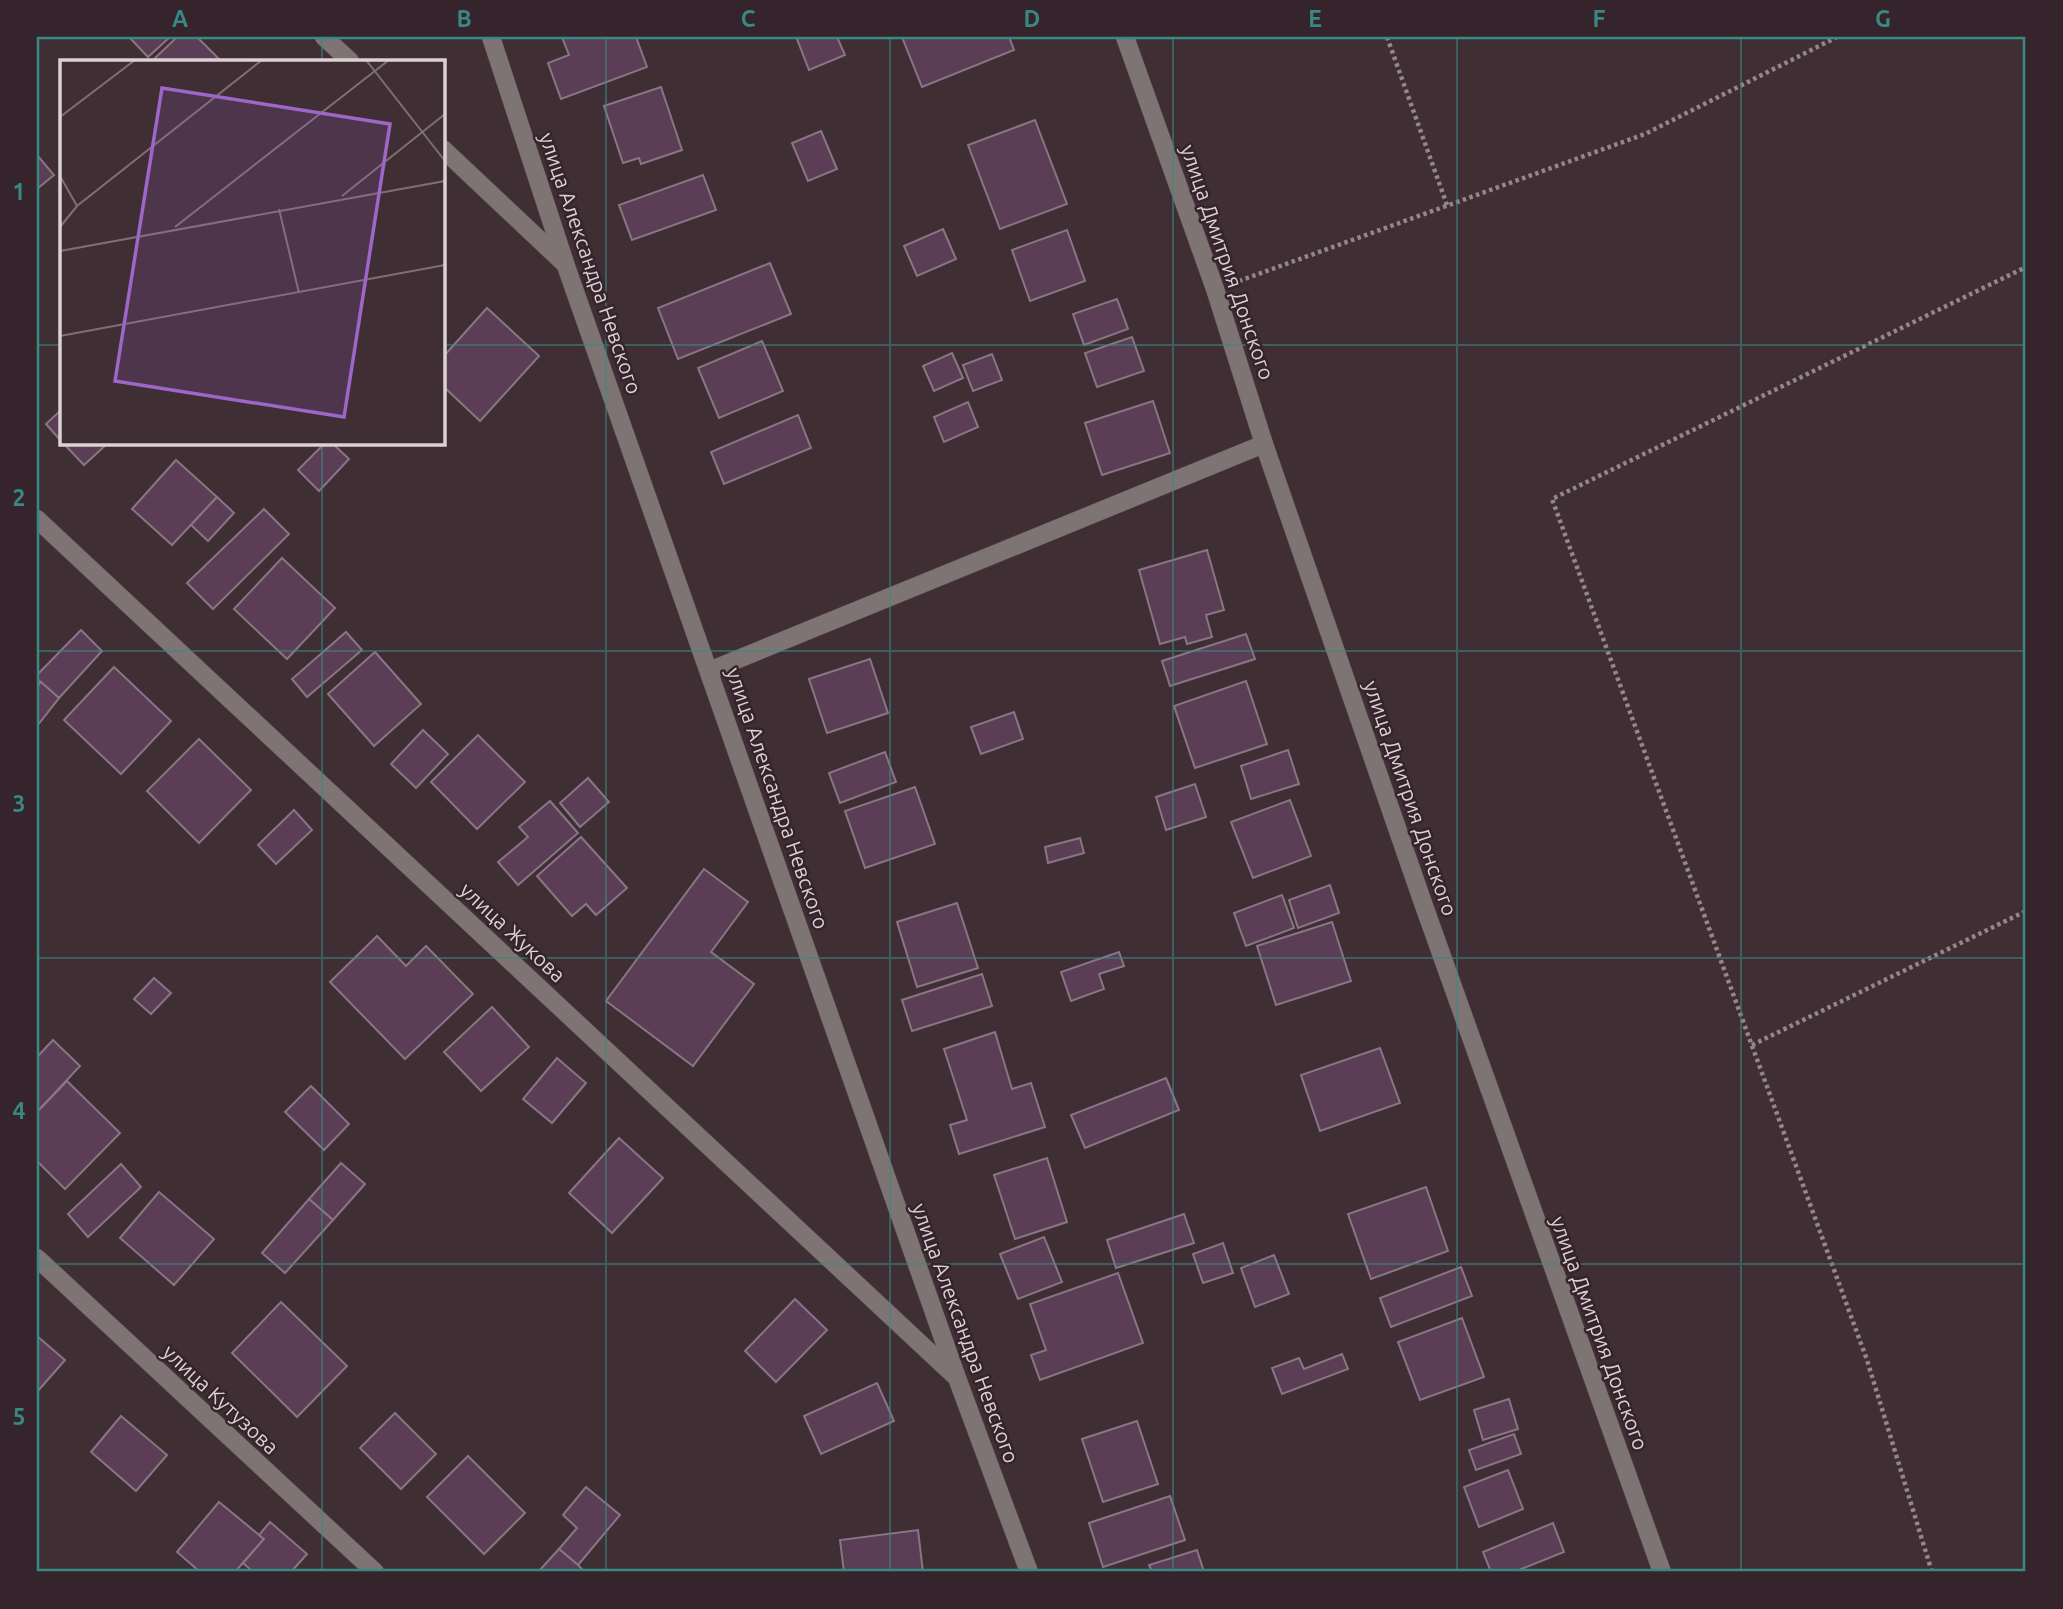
<svg xmlns="http://www.w3.org/2000/svg" width="2063" height="1609" viewBox="0 0 2063 1609" font-family="Ubuntu,sans-serif">
	<style>
		.building { fill: #5c3d56; stroke: #877683; stroke-width: 2 }
		.lines { fill: none; stroke-linecap: round; stroke-linejoin: round }
		.minor-casing { stroke: #5c4b52; stroke-width: 19 }
		.path { stroke: #94868b; stroke-width: 4.5; stroke-dasharray: 3.5 3.5; stroke-linecap: butt }
		.minor { stroke: #7e7474; stroke-width: 18 }
		.grid { fill: none; stroke: #388883; stroke-width: 2; stroke-opacity: 0.55 }
		.labels { text-anchor: middle; dominant-baseline: central; stroke-width: 5; stroke-linejoin: round; paint-order: stroke }
		.street-label { font-size: 21px; fill: #dcd1d5; stroke: #35242b }
		.inset-road { fill: none; stroke: #7e6f75; stroke-width: 2 }
		.view { fill: #9d66c7; fill-opacity: 0.15; stroke: #9d66c7; stroke-width: 3.5 }
		.inset-edge { fill: none; stroke: #dcd1d5; stroke-width: 3.5 }
		.neatline { fill: none; stroke: #388883; stroke-width: 2.5 }
		.grid-label { font-size: 23px; text-anchor: middle; font-weight: bold; fill: #388883 }
	</style>
	<rect width="100%" height="100%" fill="#402e35"/>
	<g class="building">
		<polygon points="129,37 170,37 148,57"/>
		<polygon points="177,37 197,37 221,61 152,61"/>
		<polygon points="562,37 636,37 647,67 561,99 548,63 569,55"/>
		<polygon points="802,37 837,37 845,55 809,70 797,39"/>
		<polygon points="902,37 1009,37 1014,50 922,87"/>
		<polygon points="661,87 682,150 641,164 639,158 623,163 604,106"/>
		<polygon points="1035,120 1067,204 1000,229 968,145"/>
		<polygon points="821,131 837,169 808,181 792,143"/>
		<polygon points="37,155 54,175 37,189"/>
		<polygon points="703,175 716,210 632,240 619,205"/>
		<polygon points="943,229 956,259 917,276 904,246"/>
		<polygon points="1067,230 1085,281 1030,301 1012,250"/>
		<polygon points="770,263 791,314 678,359 658,308"/>
		<polygon points="1117,299 1128,329 1084,345 1073,314"/>
		<polygon points="487,308 539,356 480,421 443,386 443,357"/>
		<polygon points="1132,337 1144,371 1097,387 1085,353"/>
		<polygon points="762,341 783,391 719,418 698,368"/>
		<polygon points="952,353 963,378 934,391 923,366"/>
		<polygon points="992,354 1002,380 973,391 963,365"/>
		<polygon points="1153,401 1170,453 1102,475 1085,423"/>
		<polygon points="968,402 978,427 944,442 934,417"/>
		<polygon points="61,410 61,441 46,424"/>
		<polygon points="798,415 811,448 724,484 711,452"/>
		<polygon points="63,443 108,443 84,465"/>
		<polygon points="325,443 332,443 349,459 319,491 298,470"/>
		<polygon points="176,460 217,497 172,545 132,509"/>
		<polygon points="217,497 234,513 208,541 191,525"/>
		<polygon points="264,509 289,534 213,609 187,583"/>
		<polygon points="1207,550 1224,610 1206,615 1212,637 1187,644 1185,637 1160,644 1139,570"/>
		<polygon points="282,558 335,608 287,659 234,609"/>
		<polygon points="81,630 102,651 59,698 37,679 37,675"/>
		<polygon points="346,632 362,650 307,697 292,679"/>
		<polygon points="1246,634 1255,659 1170,686 1162,661"/>
		<polygon points="375,652 421,704 374,746 328,694"/>
		<polygon points="870,659 888,713 827,733 809,679"/>
		<polygon points="114,667 171,721 121,774 64,720"/>
		<polygon points="1246,681 1267,744 1195,768 1174,706"/>
		<polygon points="41,682 59,698 37,726 37,687"/>
		<polygon points="1014,712 1023,739 981,754 971,727"/>
		<polygon points="423,730 448,754 416,788 391,764"/>
		<polygon points="478,735 525,782 477,829 431,782"/>
		<polygon points="199,739 251,790 199,843 147,791"/>
		<polygon points="1288,750 1299,784 1251,799 1241,766"/>
		<polygon points="885,752 896,782 840,803 829,773"/>
		<polygon points="588,778 609,802 580,827 560,803"/>
		<polygon points="1195,784 1206,817 1166,830 1156,797"/>
		<polygon points="915,787 935,844 865,868 845,811"/>
		<polygon points="1290,800 1311,856 1253,878 1231,822"/>
		<polygon points="550,801 578,833 518,885 498,862 528,837 519,827"/>
		<polygon points="294,810 312,830 276,864 258,845"/>
		<polygon points="581,837 627,888 596,915 586,904 572,916 537,876"/>
		<polygon points="1080,838 1084,853 1048,863 1045,847"/>
		<polygon points="704,869 748,902 711,952 754,984 693,1066 606,1001"/>
		<polygon points="1330,885 1339,913 1298,928 1289,900"/>
		<polygon points="1282,895 1294,928 1246,946 1234,913"/>
		<polygon points="957,903 978,968 917,987 897,922"/>
		<polygon points="1332,922 1351,981 1276,1005 1257,946"/>
		<polygon points="377,936 406,966 426,946 473,994 405,1059 330,982"/>
		<polygon points="1119,952 1124,966 1099,974 1104,989 1071,1001 1061,972"/>
		<polygon points="982,974 992,1006 912,1031 902,1000"/>
		<polygon points="154,978 171,993 151,1014 134,999"/>
		<polygon points="492,1007 529,1047 481,1091 444,1052"/>
		<polygon points="995,1032 1012,1089 1031,1083 1045,1127 959,1154 950,1125 967,1120 944,1049"/>
		<polygon points="53,1040 80,1066 37,1112 37,1057"/>
		<polygon points="1380,1048 1400,1103 1320,1131 1301,1075"/>
		<polygon points="557,1058 586,1083 552,1123 523,1099"/>
		<polygon points="1166,1078 1179,1110 1085,1148 1071,1115"/>
		<polygon points="67,1081 120,1133 65,1189 37,1161 37,1112"/>
		<polygon points="311,1086 349,1124 324,1150 285,1112"/>
		<polygon points="619,1138 663,1178 612,1233 569,1193"/>
		<polygon points="1047,1158 1067,1222 1015,1239 994,1175"/>
		<polygon points="341,1163 365,1184 333,1220 309,1199"/>
		<polygon points="121,1164 141,1187 88,1237 68,1214"/>
		<polygon points="1426,1187 1448,1251 1371,1279 1348,1214"/>
		<polygon points="159,1192 214,1239 174,1285 120,1238"/>
		<polygon points="309,1199 333,1220 285,1273 262,1253"/>
		<polygon points="1184,1214 1194,1243 1116,1268 1107,1240"/>
		<polygon points="1044,1237 1062,1282 1018,1299 1000,1254"/>
		<polygon points="1223,1243 1233,1273 1203,1283 1193,1254"/>
		<polygon points="1274,1255 1289,1294 1255,1307 1241,1268"/>
		<polygon points="1461,1267 1472,1296 1391,1327 1380,1298"/>
		<polygon points="1118,1273 1143,1343 1040,1380 1031,1355 1046,1350 1030,1304"/>
		<polygon points="795,1299 827,1330 776,1382 745,1351"/>
		<polygon points="281,1302 347,1366 297,1417 232,1353"/>
		<polygon points="1462,1318 1484,1377 1420,1400 1398,1342"/>
		<polygon points="37,1336 65,1360 37,1392"/>
		<polygon points="1342,1354 1348,1369 1282,1394 1272,1368 1299,1358 1304,1369"/>
		<polygon points="877,1383 894,1421 821,1454 804,1416"/>
		<polygon points="1509,1399 1518,1429 1483,1440 1474,1410"/>
		<polygon points="395,1413 436,1454 401,1489 360,1448"/>
		<polygon points="121,1416 167,1455 136,1491 91,1452"/>
		<polygon points="1137,1421 1158,1484 1103,1502 1082,1439"/>
		<polygon points="1514,1434 1521,1454 1476,1470 1469,1450"/>
		<polygon points="468,1456 525,1513 484,1554 427,1497"/>
		<polygon points="1508,1470 1523,1509 1479,1527 1464,1487"/>
		<polygon points="586,1487 620,1515 578,1565 559,1549 577,1528 563,1515"/>
		<polygon points="1170,1496 1185,1540 1103,1567 1089,1523"/>
		<polygon points="219,1502 264,1539 235,1572 200,1572 177,1552"/>
		<polygon points="270,1522 307,1554 291,1572 253,1572 243,1563 264,1539 259,1535"/>
		<polygon points="1553,1523 1564,1552 1514,1572 1491,1572 1483,1552"/>
		<polygon points="918,1530 923,1572 844,1572 840,1540"/>
		<polygon points="559,1549 578,1565 585,1572 538,1572"/>
		<polygon points="1197,1550 1204,1572 1152,1572 1149,1565"/>
	</g>
	<g class="lines">
		<defs>
			<g id="minor">
				<polyline points="324,37 350,61"/>
				<polyline points="491,37 566,266 957,1378 1029,1572"/>
				<polyline points="1125,37 1215,289 1264,444 1423,903 1662,1572"/>
				<polyline points="443,149 564,263"/>
				<polyline points="37,519 955,1376"/>
				<polyline points="709,671 1264,444"/>
				<polyline points="37,1258 375,1572"/>
			</g>
		</defs>
		<use href="#minor" class="minor-casing"/>
		<g class="path">
			<polyline points="1387,37 1447,205"/>
			<polyline points="1239,281 1645,134 1837,37"/>
			<polyline points="1752,1045 2026,911"/>
			<polyline points="1932,1572 1867,1360 1552,499 2026,267"/>
		</g>
		<use href="#minor" class="minor"/>
	</g>
	<path class="grid" d="M 322,37 L 322,61M 606,37 L 606,1572M 890,37 L 890,1572M 1173,37 L 1173,1572M 1457,37 L 1457,1572M 1741,37 L 1741,1572M 37,345 L 61,345M 443,345 L 2026,345M 322,443 L 322,1572M 37,651 L 2026,651M 37,958 L 2026,958M 37,1264 L 2026,1264"/>
	<g class="labels">
		<g class="street-label">
			<text transform="translate(1228 262) rotate(71)">улица Дмитрия Донского</text>
			<text transform="translate(591 263) rotate(71)">улица Александра Невского</text>
			<text transform="translate(778 798) rotate(71)">улица Александра Невского</text>
			<text transform="translate(1411 798) rotate(71)">улица Дмитрия Донского</text>
			<text transform="translate(513 932) rotate(43)">улица Жукова</text>
			<text transform="translate(966 1333) rotate(70)">улица Александра Невского</text>
			<text transform="translate(1600 1333) rotate(70)">улица Дмитрия Донского</text>
			<text transform="translate(221 1399) rotate(43)">улица Кутузова</text>
		</g>
	</g>
	<g transform="translate(60 60)">
		<rect width="385" height="385" fill="#402e35"/>
		<path class="inset-road" d="M 306,0 L 385,101M 0,57 L 75,0M 0,116 L 17,146M 282,136 L 385,54M 219,149 L 239,233M 0,167 L 17,146 L 202,0M 115,167 L 329,0M 0,191 L 385,121M 0,276 L 385,205"/>
		<path class="view" d="M 102,28 L 330,64 L 284,357 L 55,321 Z"/>
		<rect width="385" height="385" class="inset-edge"/>
	</g>
	<rect width="2063" height="1609" fill="none" stroke="#35242b" stroke-width="77"/>
	<rect x="38" y="38" width="1986" height="1532" class="neatline"/>
	<g class="grid-label">
		<text x="180" y="27">A</text>
		<text x="464" y="27">B</text>
		<text x="748" y="27">C</text>
		<text x="1032" y="27">D</text>
		<text x="1315" y="27">E</text>
		<text x="1599" y="27">F</text>
		<text x="1883" y="27">G</text>
		<text x="19" y="200">1</text>
		<text x="19" y="506">2</text>
		<text x="19" y="812">3</text>
		<text x="19" y="1119">4</text>
		<text x="19" y="1425">5</text>
	</g>
</svg>
